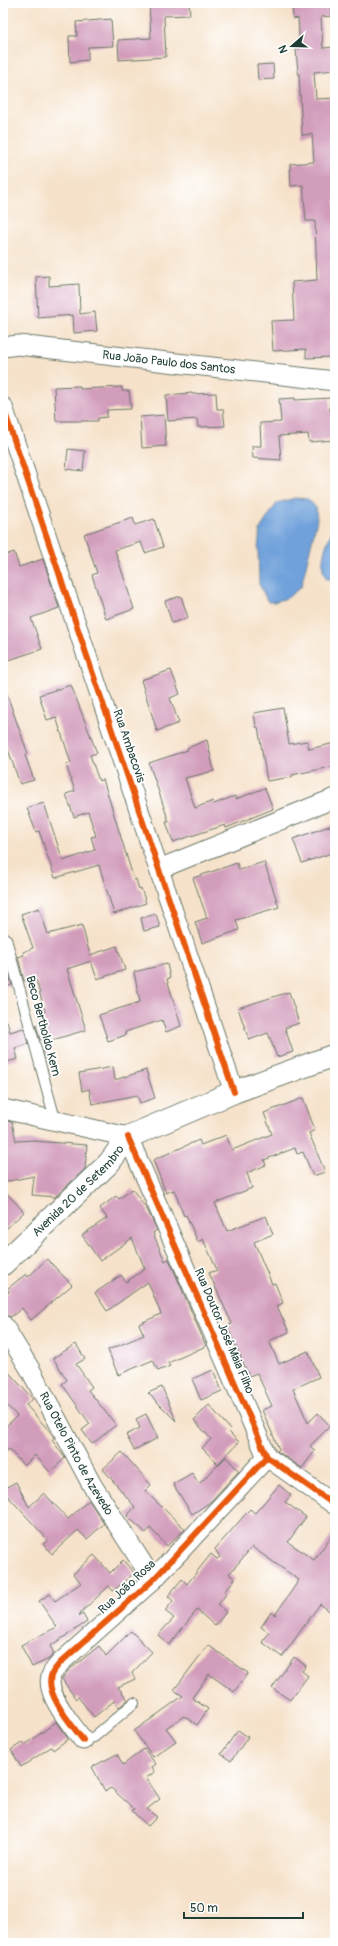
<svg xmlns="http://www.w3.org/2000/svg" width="338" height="1946" viewBox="0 0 338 1946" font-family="Pangolin,sans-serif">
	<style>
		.water { fill: #6fa1da; stroke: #476f87 }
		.building { fill: #d29cbb }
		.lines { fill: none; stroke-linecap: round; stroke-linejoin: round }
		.lane-casing { stroke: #6a7768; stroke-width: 12 }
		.street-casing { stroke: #6a7768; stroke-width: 21 }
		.secondary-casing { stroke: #6a7768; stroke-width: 24 }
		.lane { stroke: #fff; stroke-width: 10 }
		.street { stroke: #fff; stroke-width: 19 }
		.secondary { stroke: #fff; stroke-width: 22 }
		.cycleway-casing { stroke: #fff; stroke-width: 8 }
		.cycleway { stroke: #e8590c; stroke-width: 6 }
		.labels { text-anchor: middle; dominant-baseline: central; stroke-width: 3.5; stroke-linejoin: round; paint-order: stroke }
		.street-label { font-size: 12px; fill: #1f3d34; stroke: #fff }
	</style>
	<rect width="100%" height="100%" fill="#fff"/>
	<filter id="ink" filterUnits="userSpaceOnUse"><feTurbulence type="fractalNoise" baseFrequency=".025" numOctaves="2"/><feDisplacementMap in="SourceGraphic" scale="8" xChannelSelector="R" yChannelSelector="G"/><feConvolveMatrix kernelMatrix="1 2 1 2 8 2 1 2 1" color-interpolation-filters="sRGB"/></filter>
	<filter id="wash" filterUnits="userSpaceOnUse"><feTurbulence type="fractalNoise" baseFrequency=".012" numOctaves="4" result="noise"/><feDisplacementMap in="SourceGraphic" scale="16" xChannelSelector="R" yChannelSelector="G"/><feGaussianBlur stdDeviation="0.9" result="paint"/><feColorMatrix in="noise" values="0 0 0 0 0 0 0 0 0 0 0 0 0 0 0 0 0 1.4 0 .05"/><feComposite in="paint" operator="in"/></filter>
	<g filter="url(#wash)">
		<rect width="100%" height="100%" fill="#f6e2ca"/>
		<g class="water">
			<polygon points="295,498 308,499 316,508 317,520 301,587 287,598 274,602 268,602 259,584 258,549 260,529 277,503"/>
			<path d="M 335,524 L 335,579 L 326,579 C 317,560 328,542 335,524 Z"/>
		</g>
		<g id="blocks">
			<g class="building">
				<polygon points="149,3 189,3 190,15 164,16 166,57 119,60 118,40 151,38"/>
				<polygon points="292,3 331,3 332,16 321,17 323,48 335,47 335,70 314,72 316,99 335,98 335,357 306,358 306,349 273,351 271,321 294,320 292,282 317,280 315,221 306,221 303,185 291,186 290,164 314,162 312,134 302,135 299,73 298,73 296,49 300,49 298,18 293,19"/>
				<polygon points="111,19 113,46 88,47 88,60 70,62 69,36 77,36 76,22"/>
				<polygon points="273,64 274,79 258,80 257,65"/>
				<polygon points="49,276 49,286 79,284 80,314 95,312 97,331 74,333 73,315 38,318 36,277"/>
				<polygon points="80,386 80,389 122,387 122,391 129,391 131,409 107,410 107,417 98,418 98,421 56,421 54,387"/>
				<polygon points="192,393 192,394 216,393 217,409 223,409 225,426 198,427 197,419 168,421 166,395"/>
				<polygon points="295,398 295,400 330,398 330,410 335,410 335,440 309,442 308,434 279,436 281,460 253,458 252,446 261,446 260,423 281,422 279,399"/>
				<polygon points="164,415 166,446 142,448 140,417"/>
				<polygon points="68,449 85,451 83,471 66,469"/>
				<polygon points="133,518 135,525 154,519 163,547 145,553 141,542 115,550 134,609 106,619 92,575 97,573 84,534"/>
				<polygon points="14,552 19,567 43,559 59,608 31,618 42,649 3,662 3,556"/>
				<polygon points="181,596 188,618 172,623 165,601"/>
				<polygon points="171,670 180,694 170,698 179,723 157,731 141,680"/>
				<polygon points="71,685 97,753 90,755 99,781 103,779 134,880 136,879 139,889 141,888 146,903 114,914 99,865 55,878 39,831 36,832 27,808 44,803 63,861 95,850 91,837 96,836 88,812 74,817 66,794 75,791 66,765 71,763 56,717 47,720 39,695"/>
				<polygon points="3,689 5,689 28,754 25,755 34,780 20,784 3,735"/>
				<polygon points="283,708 289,744 307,741 309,749 335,743 335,766 292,775 292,777 267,781 258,727 256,727 254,713"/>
				<polygon points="207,740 214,771 185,778 195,808 213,801 214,804 235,796 236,799 265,788 273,809 226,828 225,825 173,842 166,822 169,822 149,763 188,750 187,748"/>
				<polygon points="335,824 335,852 302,863 293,839"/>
				<polygon points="264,862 279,907 236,920 239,930 202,943 195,922 207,918 193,878 237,863 239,870"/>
				<polygon points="39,908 48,934 82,925 90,955 117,946 125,970 97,979 91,961 67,969 86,1030 49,1041 48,1038 40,1040 36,1025 43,1022 41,1013 45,1012 36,980 33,981 32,979 24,981 18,957 24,955 23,952 33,948 21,914"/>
				<polygon points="156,914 160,927 144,931 141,918"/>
				<polygon points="5,961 12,985 3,987 3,962"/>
				<polygon points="167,964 170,978 167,979 181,1026 166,1032 162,1020 125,1032 126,1035 108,1041 99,1015 140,1002 134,972"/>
				<polygon points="289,992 299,1023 285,1028 293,1052 277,1057 268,1033 249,1040 238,1008"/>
				<polygon points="3,1021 7,1021 10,1032 24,1028 28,1044 15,1048 18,1059 3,1063"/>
				<polygon points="113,1067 115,1080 146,1070 155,1098 140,1103 137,1095 92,1104 89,1089 82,1091 79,1073"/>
				<polygon points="303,1098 315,1130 309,1133 325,1172 313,1176 303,1152 297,1154 295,1148 264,1160 266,1165 247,1173 252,1188 215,1203 227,1231 266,1216 273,1234 254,1242 272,1284 275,1283 283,1303 277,1306 289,1332 269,1341 279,1364 308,1351 319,1377 293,1389 308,1423 318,1413 330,1426 310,1446 315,1451 302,1468 277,1451 279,1449 262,1410 272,1406 257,1373 249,1376 227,1326 232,1324 209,1273 217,1270 203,1239 198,1242 186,1215 184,1216 174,1190 166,1193 153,1160 199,1140 201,1145 226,1135 232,1150 272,1134 264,1113"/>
				<polygon points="3,1120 12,1122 16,1141 34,1140 34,1141 87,1145 85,1169 55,1197 32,1195 34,1176 4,1182"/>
				<polygon points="3,1189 24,1212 3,1232"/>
				<polygon points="132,1189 147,1209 157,1230 153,1233 165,1261 169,1259 206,1346 168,1363 170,1366 158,1371 153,1360 118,1375 108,1350 144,1335 139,1324 161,1314 148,1282 107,1311 95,1293 121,1275 126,1282 145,1269 132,1238 100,1261 82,1235 107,1218 100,1208 116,1196 119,1199"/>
				<polygon points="47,1259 72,1285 31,1320 22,1308 11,1317 3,1314 3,1297 9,1292 7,1289 26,1274 28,1277"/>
				<polygon points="76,1344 85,1359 76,1364 92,1387 88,1390 116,1425 92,1444 82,1430 90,1424 62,1384 67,1380 53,1358"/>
				<polygon points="3,1366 33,1399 26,1405 52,1434 54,1438 52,1440 65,1458 50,1472 35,1455 24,1466 9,1449 3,1455 3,1429 17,1416 3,1401"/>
				<polygon points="213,1370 222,1391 201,1400 192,1379"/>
				<polygon points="162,1387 176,1421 148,1393"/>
				<polygon points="209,1405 231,1430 229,1432 239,1442 218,1464 202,1448 211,1439 194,1420"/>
				<polygon points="146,1414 158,1438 134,1450 126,1435 140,1428 136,1419"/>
				<polygon points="122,1452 151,1485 145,1491 185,1529 167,1546 150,1528 146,1533 127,1516 135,1507 103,1469"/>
				<polygon points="226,1457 239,1471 209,1503 192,1514 173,1484 192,1473 199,1484"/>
				<polygon points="16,1482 29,1507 44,1493 68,1519 89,1500 104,1524 87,1539 78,1530 52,1554 43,1544 48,1540 3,1491 3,1489"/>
				<polygon points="279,1485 291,1495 285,1502 306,1517 288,1542 314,1560 335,1531 335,1615 320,1604 282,1657 262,1642 269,1633 261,1627 271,1612 275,1615 299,1580 252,1547 229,1574 235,1579 225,1591 227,1593 218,1605 226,1612 215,1626 197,1610 169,1645 158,1635 174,1618 165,1611 173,1601 168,1596 182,1579 187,1584 211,1554 217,1559 220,1557 215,1549 250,1509 255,1513"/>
				<polygon points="94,1555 110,1573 123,1560 134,1573 113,1591 109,1586 78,1615 79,1616 83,1614 87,1622 50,1646 54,1653 49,1659 32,1667 21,1645 57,1627 39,1601 50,1594 55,1601 81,1583 73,1574"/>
				<polygon points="131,1631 152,1652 132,1673 135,1679 118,1687 128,1700 119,1707 114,1701 94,1717 78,1697 76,1699 62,1679 68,1671 99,1646 106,1656"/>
				<polygon points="208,1645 248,1673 234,1692 209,1674 192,1698 208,1709 197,1725 184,1716 166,1728 176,1741 153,1757 134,1731 183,1696 174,1690"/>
				<polygon points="294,1657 306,1666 302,1671 308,1676 290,1700 272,1688"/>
				<polygon points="56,1722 68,1739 53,1750 51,1747 21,1767 11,1750 23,1742 25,1745"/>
				<polygon points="238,1730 248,1737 231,1761 221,1754"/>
				<polygon points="144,1749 156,1764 152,1767 155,1772 146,1778 160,1799 147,1809 157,1817 148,1826 132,1811 134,1809 111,1788 105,1791 92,1767 117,1754 123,1765"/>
			</g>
		</g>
	</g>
	<g filter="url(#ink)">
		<use href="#blocks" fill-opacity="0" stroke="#6a7768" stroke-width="1"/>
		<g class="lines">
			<defs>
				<g id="lane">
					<polyline points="6,939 55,1119"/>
					<polyline points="83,1740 94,1737 134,1703"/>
				</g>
				<g id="street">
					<path id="s1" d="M 3,347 L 18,345 L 335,381"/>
					<polyline points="3,407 234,1092"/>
					<polyline points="159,869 335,798"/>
					<polyline points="3,1109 128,1137 267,1457 335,1505"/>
					<path id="s2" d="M 3,1325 L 30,1369 L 92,1485 L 153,1580"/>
					<path d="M 83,1740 C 73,1726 45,1695 51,1676 C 52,1672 57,1667 60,1663 L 153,1580 L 267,1457"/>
				</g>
				<g id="secondary">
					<path id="s3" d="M 3,1264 L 109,1163 L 128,1137 L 234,1092 L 335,1055"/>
				</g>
			</defs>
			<use href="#lane" class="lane-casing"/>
			<use href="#street" class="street-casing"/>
			<use href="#secondary" class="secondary-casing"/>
			<use href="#lane" class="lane"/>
			<use href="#street" class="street"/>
			<use href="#secondary" class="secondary"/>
			<defs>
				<g id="cycleway">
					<polyline points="3,407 234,1092"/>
					<polyline points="128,1137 267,1457 335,1505"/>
					<path d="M 83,1740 C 73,1726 45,1695 51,1676 C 52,1672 57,1667 60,1663 L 153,1580 L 267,1457"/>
				</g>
			</defs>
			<use href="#cycleway" class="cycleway-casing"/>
			<use href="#cycleway" class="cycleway"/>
		</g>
	</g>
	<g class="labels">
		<g class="street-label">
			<text stroke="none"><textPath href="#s1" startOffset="167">Rua João Paulo dos Santos</textPath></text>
			<text transform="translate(129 746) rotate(71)">Rua Ambacovis</text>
			<text transform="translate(43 1026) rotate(75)">Beco Bertholdo Kern</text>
			<text stroke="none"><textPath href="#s3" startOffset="105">Avenida 20 de Setembro</textPath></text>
			<text transform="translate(224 1331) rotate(67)">Rua Doutor José Maia Filho</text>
			<text stroke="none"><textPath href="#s2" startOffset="148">Rua Otelo Pinto de Azevedo</textPath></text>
			<text transform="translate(127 1587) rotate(-43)">Rua João Rosa</text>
		</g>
	</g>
	<rect width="338" height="1946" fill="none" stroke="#fff" stroke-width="16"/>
	<g transform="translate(292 46) rotate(250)" stroke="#ffffff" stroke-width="3" paint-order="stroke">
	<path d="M0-3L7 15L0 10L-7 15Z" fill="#1f3d34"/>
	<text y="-6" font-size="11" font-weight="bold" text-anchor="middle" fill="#1f3d34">N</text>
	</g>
	<path d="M184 1912v6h119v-6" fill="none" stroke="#1f3d34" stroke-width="2"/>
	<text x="190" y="1912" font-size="12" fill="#1f3d34" stroke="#ffffff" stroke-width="3" paint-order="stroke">50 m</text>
</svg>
